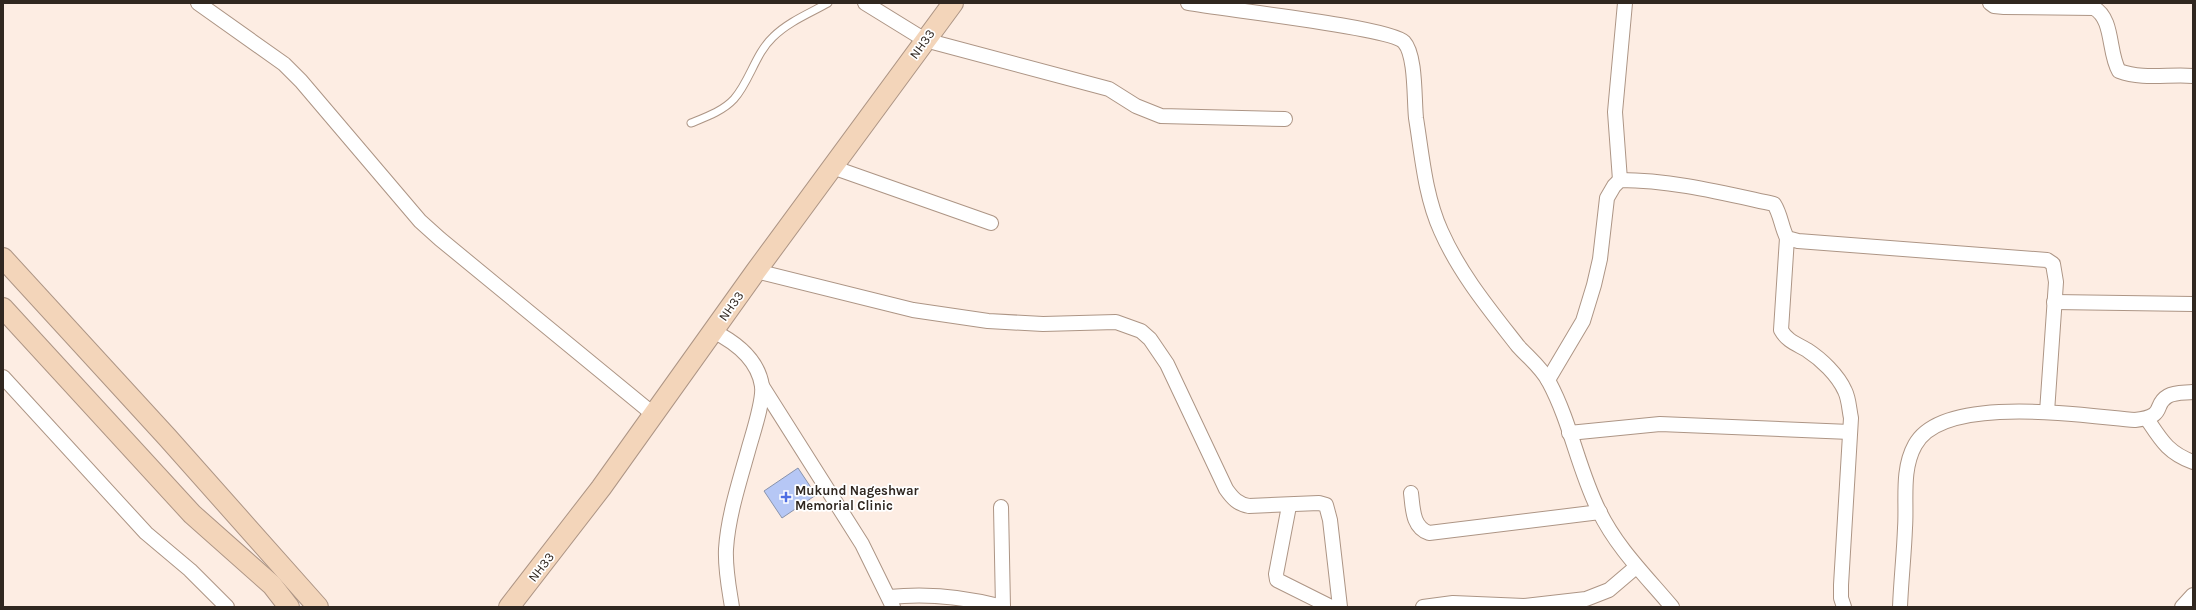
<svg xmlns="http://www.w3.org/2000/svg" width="2196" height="610" viewBox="0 0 2196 610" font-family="Karla,sans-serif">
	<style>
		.building { fill: #b6c7f5; stroke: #8993ab }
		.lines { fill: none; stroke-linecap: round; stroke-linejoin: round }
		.lane-casing { stroke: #ad9585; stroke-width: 9 }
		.street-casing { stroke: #ad9585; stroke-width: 16 }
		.secondary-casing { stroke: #ad9585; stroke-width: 22 }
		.lane { stroke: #fff; stroke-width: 7 }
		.street { stroke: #fff; stroke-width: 14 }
		.secondary { stroke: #f3d5ba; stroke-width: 20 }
		.poi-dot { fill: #4f6fe3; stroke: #fff; stroke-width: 1.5 }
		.labels { text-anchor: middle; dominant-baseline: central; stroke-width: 3.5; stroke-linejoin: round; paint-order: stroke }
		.street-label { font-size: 13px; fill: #302720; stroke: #fff }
		.poi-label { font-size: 13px; font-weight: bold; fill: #302720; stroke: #fff; text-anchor: start }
	</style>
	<rect width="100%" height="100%" fill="#fdede3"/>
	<polygon class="building" points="798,468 816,495 782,518 764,491"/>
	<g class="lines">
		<defs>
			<path id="lane" d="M 691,123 C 706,117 723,111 734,99 C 750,81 755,54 773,37 C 788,22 810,13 828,3"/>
			<g id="street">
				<polyline points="198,3 284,64 301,81 420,221 440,239 653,414"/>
				<polyline points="865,3 925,40 1109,89 1136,106 1161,116 1285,119"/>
				<path d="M 1188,3 C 1219,9 1390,27 1404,42 C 1416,55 1414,99 1416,118 C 1422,155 1425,196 1441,231 C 1460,274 1490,310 1518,346 C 1528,357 1542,368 1549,382 C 1571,423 1578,469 1599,511 C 1617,548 1646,576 1672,607"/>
				<path d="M 1990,3 L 1994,6 L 2004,7 L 2094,8 C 2114,19 2108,53 2119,71 C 2143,80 2168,74 2193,76"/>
				<polyline points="832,167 991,223"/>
				<polyline points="1620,180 1615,112 1625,3"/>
				<path d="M 1787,238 L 1781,330 C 1787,341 1797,344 1807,350 C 1821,359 1838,375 1845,391 C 1849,399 1849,409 1851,418 L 1841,585 L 1841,598 L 1844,607"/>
				<path d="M 756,271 L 913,310 L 988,321 L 1043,324 L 1116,322 L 1141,331 L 1150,339 L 1167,364 L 1226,489 C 1233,499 1238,504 1249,506 L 1319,503 L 1326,505 L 1330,520 L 1340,607"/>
				<polyline points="2054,302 2193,304"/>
				<path d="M 713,331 C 735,342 758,359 762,386 C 764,401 752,436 748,451 C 739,483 728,517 726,549 C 725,569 729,588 732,607"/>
				<polyline points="3,377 146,533 190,570 227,607"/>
				<path d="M 1548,380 L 1583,321 L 1594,285 L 1600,259 L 1607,198 L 1614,186 L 1620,180 C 1672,180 1723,193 1774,204 C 1781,215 1781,226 1787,238 L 1798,241 L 2047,260 L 2053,264 L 2056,282 L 2047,412"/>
				<polyline points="762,386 862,544 893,607"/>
				<path d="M 2147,419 C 2161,440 2168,453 2193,462"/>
				<polyline points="1569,433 1660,424 1850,432"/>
				<path d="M 1411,493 C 1413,508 1412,527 1429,533 L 1600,512"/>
				<polyline points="1289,506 1276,574 1277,580 1331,607"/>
				<polyline points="1001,507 1003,607"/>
				<path d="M 889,597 C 927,593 966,597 1003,607"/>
				<polyline points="1423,607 1453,603 1524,606 1586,599 1609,590 1636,567"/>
				<path d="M 1900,607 C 1901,581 1904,555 1905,528 C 1907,502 1901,470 1915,445 C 1943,393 2085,416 2135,420 C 2168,416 2152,405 2168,396 C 2175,392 2185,393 2193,392"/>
				<polyline points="2182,607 2193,595"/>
			</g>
			<g id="secondary">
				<polyline points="3,258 167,437 318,607"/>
				<polyline points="3,308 192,514 272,585 289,607"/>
				<polyline points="509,607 601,488 756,271 953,3"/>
			</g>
		</defs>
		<use href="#lane" class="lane-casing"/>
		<use href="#street" class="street-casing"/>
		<use href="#secondary" class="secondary-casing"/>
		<use href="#lane" class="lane"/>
		<use href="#street" class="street"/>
		<use href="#secondary" class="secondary"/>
	</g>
	<path class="poi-dot" d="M784 491h4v4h4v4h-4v4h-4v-4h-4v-4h4z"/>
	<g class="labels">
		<g class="street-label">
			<text transform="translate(922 44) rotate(-54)">NH33</text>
			<text transform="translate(731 306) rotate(-55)">NH33</text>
			<text transform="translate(541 567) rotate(-52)">NH33</text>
		</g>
		<g class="poi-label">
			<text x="795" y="490">Mukund Nageshwar<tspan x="795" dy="15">Memorial Clinic</tspan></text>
		</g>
	</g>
	<rect width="2196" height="610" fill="none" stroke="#302720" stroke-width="8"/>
</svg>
